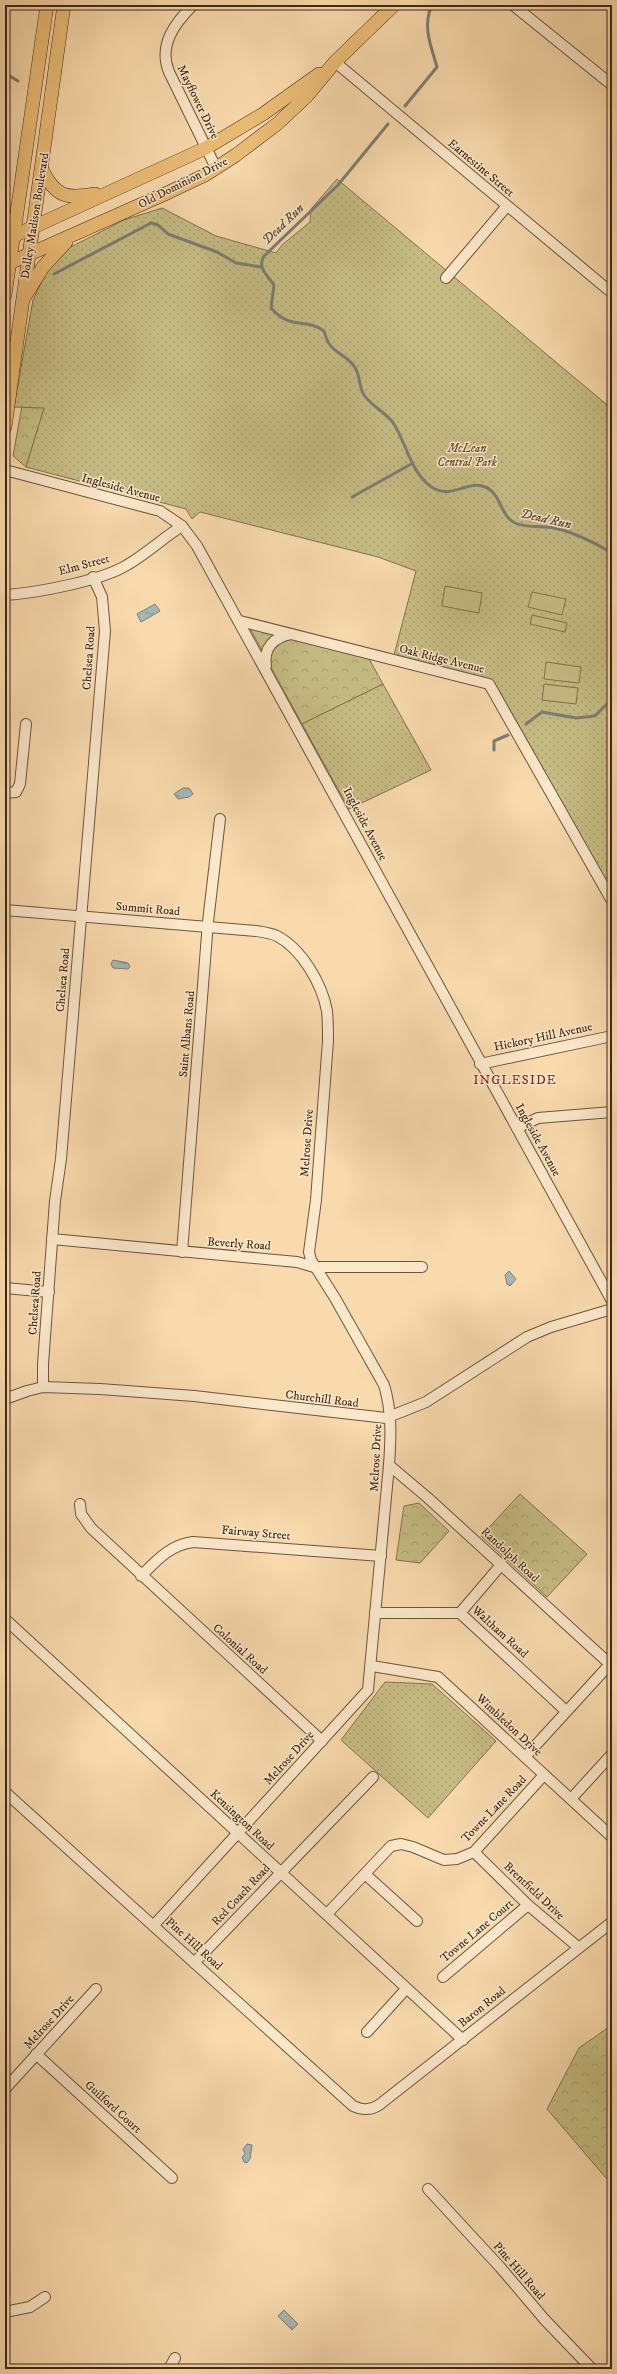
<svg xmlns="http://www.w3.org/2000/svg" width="617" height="2374" viewBox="0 0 617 2374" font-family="'IM FELL DW Pica',serif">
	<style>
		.forest { fill: url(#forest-crowns); stroke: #83724e }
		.park { fill: url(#park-dots); stroke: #83724e }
		.pitch { fill: #c6bd84; stroke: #83724e }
		.water { fill: url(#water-ripples); stroke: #7b7e76 }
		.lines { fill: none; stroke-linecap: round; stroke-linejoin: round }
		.stream { stroke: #7b7e76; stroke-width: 3 }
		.minor-casing { stroke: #6e543c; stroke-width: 12 }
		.major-casing { stroke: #402717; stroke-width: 14 }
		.minor { stroke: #fbe7ca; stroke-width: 10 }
		.major { stroke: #ecbd76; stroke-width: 13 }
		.labels { text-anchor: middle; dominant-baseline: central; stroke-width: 3; stroke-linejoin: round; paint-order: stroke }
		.street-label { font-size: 12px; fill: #402717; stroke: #fbe7ca }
		.park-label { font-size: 12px; font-style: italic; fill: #624c32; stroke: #fbe7ca }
		.water-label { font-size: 13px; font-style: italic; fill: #584b3e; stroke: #fbe7ca }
		.neighbourhood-label { font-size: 13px; letter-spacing: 1px; fill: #7a1f14; stroke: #fbe7ca }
	</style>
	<defs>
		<pattern id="forest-crowns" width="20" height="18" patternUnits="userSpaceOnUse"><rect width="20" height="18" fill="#c6bd84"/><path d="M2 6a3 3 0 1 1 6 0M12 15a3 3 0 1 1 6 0" fill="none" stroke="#aba271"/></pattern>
		<pattern id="park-dots" width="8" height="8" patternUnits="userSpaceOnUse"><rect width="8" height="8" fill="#c6bd84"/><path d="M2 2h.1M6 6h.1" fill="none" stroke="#aba271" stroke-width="1.8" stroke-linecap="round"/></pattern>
		<pattern id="water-ripples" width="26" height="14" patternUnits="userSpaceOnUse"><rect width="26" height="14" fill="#a2b8b5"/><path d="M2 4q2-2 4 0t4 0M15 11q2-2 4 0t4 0" fill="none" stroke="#859692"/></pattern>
	</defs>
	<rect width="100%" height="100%" fill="#f9daad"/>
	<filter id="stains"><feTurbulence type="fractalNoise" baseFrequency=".005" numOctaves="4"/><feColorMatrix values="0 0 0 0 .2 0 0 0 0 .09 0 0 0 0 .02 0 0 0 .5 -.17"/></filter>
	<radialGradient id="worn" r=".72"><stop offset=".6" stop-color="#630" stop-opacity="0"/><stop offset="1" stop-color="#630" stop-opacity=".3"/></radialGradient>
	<g class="forest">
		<polygon points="23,400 45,406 26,467 13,456"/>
		<polygon points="247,623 368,657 383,684 302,724"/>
		<polygon points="520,1494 587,1554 547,1597 481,1536"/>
		<polygon points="419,1503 449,1531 420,1563 396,1560 404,1506"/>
		<polygon points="612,2025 612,2185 547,2109 579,2048"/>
	</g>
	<g class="park">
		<polygon points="337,179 612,409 612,890 495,685 394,655 416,571 378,557 200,512 192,519 186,509 26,467 44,408 14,407 33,300 41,283 43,272 51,257 124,220 162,208 216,236 276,253 282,245 310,222 311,209"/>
		<polygon points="383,684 431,770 349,809 302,724"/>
		<polygon points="385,1682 432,1684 496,1741 428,1818 341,1740"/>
	</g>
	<g class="pitch">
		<polygon points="445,586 482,593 479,613 442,606"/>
		<polygon points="532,592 566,599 562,615 528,607"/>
		<polygon points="532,615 567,623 565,632 530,624"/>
		<polygon points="546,662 581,667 579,683 544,679"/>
		<polygon points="544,684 578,688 576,704 542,700"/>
	</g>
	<g class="water">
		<polygon points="155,604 160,611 141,622 137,614"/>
		<polygon points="183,788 189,788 193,794 189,797 178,799 174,794"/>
		<polygon points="113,960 128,963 130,967 128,969 113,968 111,964"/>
		<polygon points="509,1271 516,1279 510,1286 507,1284 505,1275"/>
		<polygon points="247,2144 252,2145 250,2159 247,2163 244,2162 242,2157 245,2154 243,2149"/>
		<polygon points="284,2310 298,2324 292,2330 278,2316"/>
	</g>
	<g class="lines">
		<g class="stream">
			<polyline points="5,73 18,81"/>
			<path d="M 405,106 L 437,67 C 431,46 422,26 432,5"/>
			<path d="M 388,124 L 338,185 L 264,256 C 257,267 267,275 274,285 L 271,308 C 291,331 305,317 324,331 C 330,355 343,351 354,366 C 361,375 358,386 364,395 C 371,406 386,412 394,424 C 407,445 412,477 435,489 C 452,498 469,480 485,487 C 501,493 500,516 515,523 C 526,528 543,526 554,528 C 574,532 595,543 612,553"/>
			<polyline points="54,274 151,223 158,225 168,234 217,252 236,263 261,267"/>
			<polyline points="352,497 413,463"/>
			<polyline points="526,724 542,712 576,718 595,716 612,699"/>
			<polyline points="494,750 494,741 508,735"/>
		</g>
		<defs>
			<g id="minor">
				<path d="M 193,5 C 175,23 158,45 169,72 L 216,168"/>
				<polyline points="513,5 612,85"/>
				<polyline points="335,62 612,293"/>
				<polyline points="446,278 507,206"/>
				<polyline points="5,470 160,511 182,526 197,546 612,1301"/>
				<path d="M 5,595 C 36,593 101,581 127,565 C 146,554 163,538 182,526"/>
				<polyline points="240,621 489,684 612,901"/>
				<path d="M 266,666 C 263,648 274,637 291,634"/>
				<polyline points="5,793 16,792 20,784 26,724"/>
				<path d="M 5,910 L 256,931 C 263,932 271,933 277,936 C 302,949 322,984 327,1011 C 328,1021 328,1031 328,1041 L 316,1200 L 309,1252 L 311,1260 L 335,1298 L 384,1385 C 392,1411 391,1437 389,1465 L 368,1690 L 154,1925"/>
				<polyline points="480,1064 612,1036"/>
				<polyline points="517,1128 538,1118 612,1112"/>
				<polyline points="52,1239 297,1262 314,1267 422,1267"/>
				<polyline points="182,1252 208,922 220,819"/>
				<polyline points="5,1288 49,1292"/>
				<polyline points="43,1387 43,1364 55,1201 61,1159 105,631 102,597 93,577"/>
				<polyline points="5,1399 27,1391 43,1387 100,1389 194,1396 386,1418 426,1402 527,1337 551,1327 612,1309"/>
				<polyline points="389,1465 428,1498 612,1666"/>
				<polyline points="80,1504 81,1514 91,1528 322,1741"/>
				<path d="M 141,1576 C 157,1560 170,1545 193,1542 L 381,1556"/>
				<polyline points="375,1613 460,1613 566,1711"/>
				<polyline points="460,1613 501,1565"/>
				<polyline points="5,1619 463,2040"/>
				<polyline points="372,1666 438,1677 612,1837"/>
				<polyline points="525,1757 610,1664"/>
				<path d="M 5,1792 L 353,2106 C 362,2110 370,2111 379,2105 L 612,1922"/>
				<polyline points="571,1799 612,1754"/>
				<polyline points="474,1852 528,1905 578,1947"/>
				<polyline points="365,1874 417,1921"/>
				<polyline points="327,1914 391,1846 401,1844 413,1847 444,1860 457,1859 474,1852 544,1775"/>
				<polyline points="194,1963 373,1777"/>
				<polyline points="443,1977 528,1905"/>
				<polyline points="367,2032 406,1989"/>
				<polyline points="36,2054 172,2178"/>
				<polyline points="5,2089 96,1989"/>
				<polyline points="428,2189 500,2267 545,2320 592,2369"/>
				<polyline points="5,2312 30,2307 45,2297"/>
				<polyline points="169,2369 175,2358"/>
			</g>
			<g id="major">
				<path d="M 42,170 C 56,197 66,199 95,194"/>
				<polyline points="5,240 206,148 263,114 319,74"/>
				<polyline points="5,265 167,193 205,175 236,155 277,124 306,97 335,62 394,5"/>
				<polyline points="5,295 47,5"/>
				<polyline points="25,296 43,267 66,242"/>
				<polyline points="5,427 64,5"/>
			</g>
		</defs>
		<use href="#minor" class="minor-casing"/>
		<use href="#major" class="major-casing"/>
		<use href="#minor" class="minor"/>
		<use href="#major" class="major"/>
	</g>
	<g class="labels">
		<g class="street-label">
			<text transform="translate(198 102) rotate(64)">Mayflower Drive</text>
			<text transform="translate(481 168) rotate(40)">Earnestine Street</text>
			<text transform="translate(183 183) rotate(-27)">Old Dominion Drive</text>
			<text transform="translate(35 216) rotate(-81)">Dolley Madison Boulevard</text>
			<text transform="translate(121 488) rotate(15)">Ingleside Avenue</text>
			<text transform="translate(84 565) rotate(-15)">Elm Street</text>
			<text transform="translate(89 658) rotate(-86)">Chelsea Road</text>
			<text transform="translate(442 659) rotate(14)">Oak Ridge Avenue</text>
			<text transform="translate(365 824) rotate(62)">Ingleside Avenue</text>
			<text transform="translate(148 909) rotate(5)">Summit Road</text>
			<text transform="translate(63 980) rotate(-85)">Chelsea Road</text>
			<text transform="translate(187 1034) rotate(-85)">Saint Albans Road</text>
			<text transform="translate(543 1037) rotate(-12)">Hickory Hill Avenue</text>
			<text transform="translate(538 1140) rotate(61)">Ingleside Avenue</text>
			<text transform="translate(307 1143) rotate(-86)">Melrose Drive</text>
			<text transform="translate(239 1244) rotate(4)">Beverly Road</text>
			<text transform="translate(35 1303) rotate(-86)">Chelsea Road</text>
			<text transform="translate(322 1399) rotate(7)">Churchill Road</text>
			<text transform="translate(376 1458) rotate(-87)">Melrose Drive</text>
			<text transform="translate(256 1533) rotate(5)">Fairway Street</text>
			<text transform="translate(510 1555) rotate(43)">Randolph Road</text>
			<text transform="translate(500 1632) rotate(42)">Waltham Road</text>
			<text transform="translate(240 1649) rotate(42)">Colonial Road</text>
			<text transform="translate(509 1725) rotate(43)">Wimbledon Drive</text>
			<text transform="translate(289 1758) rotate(-48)">Melrose Drive</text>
			<text transform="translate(494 1809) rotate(-46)">Towne Lane Road</text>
			<text transform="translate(242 1820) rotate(43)">Kensington Road</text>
			<text transform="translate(534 1891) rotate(43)">Brentfield Drive</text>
			<text transform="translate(241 1895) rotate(-47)">Red Coach Road</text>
			<text transform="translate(477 1931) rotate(-40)">Towne Lane Court</text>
			<text transform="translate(194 1944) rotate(42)">Pine Hill Road</text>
			<text transform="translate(482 2007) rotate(-39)">Baron Road</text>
			<text transform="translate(49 2022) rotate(-48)">Melrose Drive</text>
			<text transform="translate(113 2107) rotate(42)">Guilford Court</text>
			<text transform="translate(519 2271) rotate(49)">Pine Hill Road</text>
		</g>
		<g class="park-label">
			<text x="467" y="448">McLean<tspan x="467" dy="14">Central Park</tspan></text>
		</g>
		<g class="water-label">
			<text transform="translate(283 224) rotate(-44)">Dead Run</text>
			<text transform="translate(546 519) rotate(13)">Dead Run</text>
		</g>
		<g class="neighbourhood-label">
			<text x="515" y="1080">INGLESIDE</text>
		</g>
	</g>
	<rect width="617" height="2374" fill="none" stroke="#f9daad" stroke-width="20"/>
	<rect x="6" y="6" width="605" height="2362" fill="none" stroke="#402717" stroke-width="2"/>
	<rect x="10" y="10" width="597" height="2354" fill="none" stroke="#402717"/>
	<rect width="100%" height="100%" filter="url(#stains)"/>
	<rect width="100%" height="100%" fill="url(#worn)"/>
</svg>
